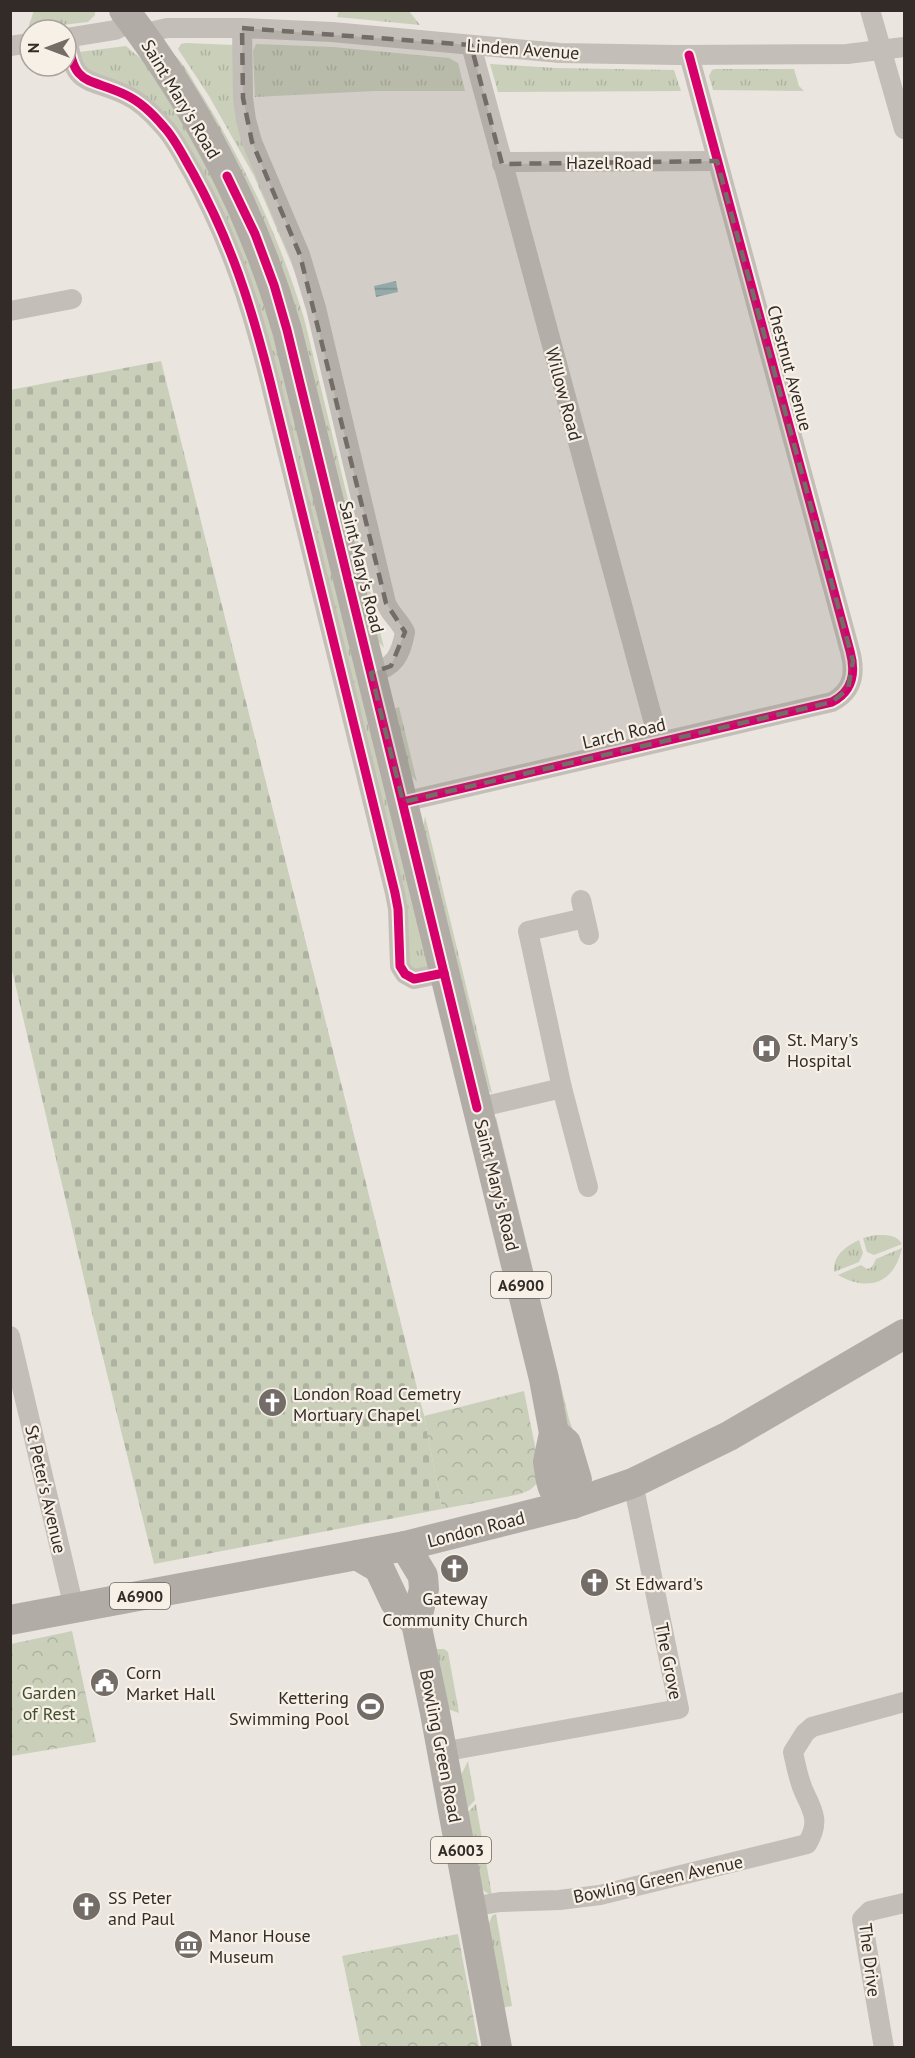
<svg xmlns="http://www.w3.org/2000/svg" width="915" height="2058" viewBox="0 0 915 2058" font-family="'PT Sans',sans-serif">
	<style>
		.grass { fill: url(#grass-tufts) }
		.forest { fill: url(#forest-crowns) }
		.cemetery { fill: url(#cemetery-stones) }
		.water { fill: url(#water-rules) }
		.lines { fill: none; stroke-linecap: round; stroke-linejoin: round }
		.street { stroke: #c3beb8; stroke-width: 20 }
		.primary { stroke: #b2aca7; stroke-width: 30 }
		.cycleway-casing { stroke: #f7f0e6; stroke-width: 13 }
		.cycleway { stroke: #d6006c; stroke-width: 9 }
		.marked { fill: #736c67; fill-opacity: 0.2; stroke: #736c67; stroke-width: 4.5; stroke-dasharray: 12 8; stroke-linejoin: round }
		.labels { text-anchor: middle; dominant-baseline: central; stroke-width: 4.5; stroke-linejoin: round; paint-order: stroke }
		.shield { fill: #f7f0e6; stroke: #6e6660; stroke-width: 1.5 }
		.shield-label { font-size: 16px; font-weight: bold; fill: #332b27 }
		.street-label { font-size: 18px; fill: #332b27; stroke: #f7f0e6 }
		.poi-label { font-size: 18px; fill: #332b27; stroke: #f7f0e6; text-anchor: start }
		.park-label { font-size: 18px; fill: #414f2d; stroke: #f7f0e6 }
	</style>
	<defs>
		<pattern id="grass-tufts" width="24" height="20" patternUnits="userSpaceOnUse" patternTransform="scale(1.5)"><rect width="24" height="20" fill="#cacfba"/><path d="M3 7l-1-3M5 7V3M7 7l1-3M15 17l-1-3M17 17v-4M19 17l1-3" fill="none" stroke="#aeb2a0"/></pattern>
		<pattern id="forest-crowns" width="20" height="18" patternUnits="userSpaceOnUse" patternTransform="scale(1.5)"><rect width="20" height="18" fill="#cacfba"/><path d="M2 6a3 3 0 1 1 6 0M12 15a3 3 0 1 1 6 0" fill="none" stroke="#aeb2a0"/></pattern>
		<pattern id="cemetery-stones" width="16" height="16" patternUnits="userSpaceOnUse" patternTransform="scale(1.5)"><rect width="16" height="16" fill="#cacfba"/><path d="M2 7V4a2 2 0 0 1 4 0v3zM10 15v-3a2 2 0 0 1 4 0v3z" fill="#aeb2a0"/></pattern>
		<pattern id="water-rules" width="6" height="5" patternUnits="userSpaceOnUse" patternTransform="scale(1.5)"><rect width="6" height="5" fill="#9db9ba"/><path d="M0 2.5h6" fill="none" stroke="#819797"/></pattern>
	</defs>
	<rect width="100%" height="100%" fill="#eae5df"/>
	<g class="grass">
		<polygon points="34,10 95,11 95,15 88,22 28,29"/>
		<polygon points="339,11 409,11 420,25 337,17"/>
		<polygon points="186,43 234,45 237,98 299,269 295,272 254,176 209,96 178,49 181,44"/>
		<polygon points="256,44 333,47 449,58 458,63 465,91 374,91 255,97 253,51"/>
		<polygon points="126,46 149,66 166,90 251,248 431,957 427,969 418,972 407,966 283,403 192,156 83,68 79,52"/>
		<path d="M 173,54 C 185,63 193,82 202,95 C 245,165 280,239 304,318 L 384,648 L 378,641 L 299,319 C 285,272 268,226 246,182 C 224,138 197,96 173,54 Z"/>
		<polygon points="490,64 556,68 674,70 681,91 498,92"/>
		<polygon points="715,69 794,69 799,86 804,91 713,90 709,76 712,70"/>
		<polygon points="399,707 417,782 411,775 394,709"/>
		<polygon points="425,816 492,1093 489,1091 423,830"/>
		<polygon points="496,1117 569,1419 577,1443 577,1454 566,1420 494,1123"/>
		<path d="M 875,1235 C 886,1235 896,1234 902,1244 L 874,1255 L 867,1252 L 863,1238 Z"/>
		<path d="M 859,1240 L 863,1253 L 859,1262 L 834,1272 C 833,1255 845,1247 859,1240 Z"/>
		<path d="M 902,1248 C 894,1284 868,1292 838,1275 L 861,1265 L 867,1269 L 872,1267 L 876,1259 Z"/>
		<polygon points="435,1649 444,1649 448,1652 459,1713 445,1708"/>
		<polygon points="468,1761 475,1800 466,1810 460,1777"/>
		<polygon points="476,1804 492,1896 484,1891 479,1884 466,1814"/>
		<polygon points="496,1914 512,2006 501,2008 487,1927 492,1916"/>
	</g>
	<g class="forest">
		<path d="M 524,1391 L 536,1451 L 538,1480 C 534,1490 526,1492 516,1495 L 442,1509 L 424,1416 Z"/>
		<polygon points="72,1631 96,1742 11,1756 11,1644"/>
		<polygon points="458,1934 479,2047 361,2047 342,1956"/>
	</g>
	<polygon class="cemetery" points="161,361 424,1416 442,1509 154,1564 93,1317 11,966 10,390"/>
	<polygon class="water" points="396,281 398,292 376,297 374,286"/>
	<g class="lines">
		<g class="street">
			<polyline points="870,10 904,129"/>
			<path d="M 242,28 L 243,98 L 246,120 L 252,142 L 300,255 L 316,308 L 386,603 C 390,614 400,621 405,632 C 401,655 394,668 371,673"/>
			<polyline points="143,37 154,31 167,28 242,28 332,32 560,53 677,55 847,54 904,47"/>
			<polyline points="66,38 115,30 133,21"/>
			<path d="M 68,38 C 73,88 89,77 126,95 C 141,102 153,114 164,127 C 176,140 184,158 193,173 C 231,242 251,305 270,381 L 395,893 L 398,909 L 400,966 L 405,974 L 414,979 L 444,973"/>
			<polyline points="471,45 659,742"/>
			<polyline points="10,46 30,43"/>
			<polyline points="502,164 512,162 717,161"/>
			<polyline points="10,311 72,299"/>
			<path d="M 403,802 L 832,702 C 853,691 856,673 850,651 L 689,55"/>
			<polyline points="581,900 589,935"/>
			<polyline points="585,918 528,931 562,1088 588,1187"/>
			<polyline points="477,1108 562,1088"/>
			<polyline points="10,1336 74,1608"/>
			<polyline points="442,1752 679,1709 633,1483"/>
			<path d="M 471,1907 L 500,1902 L 559,1900 L 600,1895 L 807,1844 C 819,1824 815,1814 805,1794 C 799,1782 796,1766 793,1752 L 805,1733 L 812,1727 L 904,1702"/>
			<polyline points="884,2048 862,1919 870,1911 904,1903"/>
		</g>
		<g class="primary">
			<path d="M 124,10 C 197,105 254,215 287,330 L 544,1379 L 554,1433 L 548,1462 L 551,1481 L 553,1488 L 572,1504"/>
			<polyline points="554,1433 566,1443 577,1480 572,1504"/>
			<polyline points="405,1546 423,1576 424,1589 416,1623 435,1713 497,2048"/>
			<polyline points="357,1555 379,1568 395,1602 416,1623"/>
			<polyline points="10,1620 405,1546 572,1504 633,1483 729,1436 904,1334"/>
		</g>
		<defs>
			<g id="cycleway">
				<path d="M 68,38 C 73,88 89,77 126,95 C 141,102 153,114 164,127 C 176,140 184,158 193,173 C 231,242 251,305 270,381 L 395,893 L 398,909 L 400,966 L 405,974 L 414,979 L 444,973"/>
				<polyline points="227,176 255,234 274,285 287,330 477,1108"/>
				<path d="M 403,802 L 832,702 C 853,691 856,673 850,651 L 689,55"/>
			</g>
		</defs>
		<use href="#cycleway" class="cycleway-casing"/>
		<use href="#cycleway" class="cycleway"/>
	</g>
	<path class="marked" d="M 242,28 L 471,45 L 502,164 L 717,161 L 853,661 L 848,689 L 832,702 L 403,802 L 371,673 L 391,666 L 405,632 L 386,603 L 300,255 L 252,142 L 243,98 Z"/>
	<defs>
		<symbol id="hospital-disc" viewBox="-11 -11 22 22"><circle r="9.5" fill="#736c67" stroke="#f7f0e6"/><path d="M-5-5h3v3.5h4V-5h3V5h-3V1.5h-4V5h-3Z" fill="#fff"/></symbol>
		<symbol id="church-disc" viewBox="-11 -11 22 22"><circle r="9.5" fill="#736c67" stroke="#f7f0e6"/><path d="M-1.2-6h2.4v3.5h3.3v2.4h-3.3V6h-2.4V-.1h-3.3v-2.4h3.3Z" fill="#fff"/></symbol>
		<symbol id="civic-disc" viewBox="-11 -11 22 22"><circle r="9.5" fill="#736c67" stroke="#f7f0e6"/><path d="M-.6-6.5H3V-4.5H.6V-3L4-1V1h2V6H-6V1h2V-1L-.6-3ZM-1.2 2.5V6h2.4V2.5Z" fill="#fff"/></symbol>
		<symbol id="stadium-disc" viewBox="-11 -11 22 22"><circle r="9.5" fill="#736c67" stroke="#f7f0e6"/><path d="M0-5a6.5 5 0 1 0 0 10a6.5 5 0 1 0 0-10ZM-3.5-1.8h7v3.6h-7Z" fill="#fff"/></symbol>
		<symbol id="museum-disc" viewBox="-11 -11 22 22"><circle r="9.5" fill="#736c67" stroke="#f7f0e6"/><path d="M0-6L6-3V-2H-6V-3ZM-5-1h2V3h-2ZM-1-1h2V3h-2ZM3-1h2V3H3ZM-6 4H6V6H-6Z" fill="#fff"/></symbol>
	</defs>
	<g fill-rule="evenodd">
		<use href="#hospital-disc" x="750" y="1032" width="33" height="33"/>
		<use href="#church-disc" x="256" y="1386" width="33" height="33"/>
		<use href="#church-disc" x="438" y="1552" width="33" height="33"/>
		<use href="#church-disc" x="578" y="1566" width="33" height="33"/>
		<use href="#civic-disc" x="88" y="1666" width="33" height="33"/>
		<use href="#stadium-disc" x="354" y="1690" width="33" height="33"/>
		<use href="#church-disc" x="70" y="1890" width="33" height="33"/>
		<use href="#museum-disc" x="172" y="1928" width="33" height="33"/>
	</g>
	<g class="labels">
		<g class="shield">
			<rect x="491" y="1272" width="60" height="26" rx="4.5"/>
			<rect x="110" y="1583" width="60" height="26" rx="4.5"/>
			<rect x="431" y="1837" width="60" height="26" rx="4.5"/>
		</g>
		<g class="shield-label">
			<text x="521" y="1285">A6900</text>
			<text x="140" y="1596">A6900</text>
			<text x="461" y="1850">A6003</text>
		</g>
		<g class="street-label">
			<text transform="translate(523 49) rotate(4)">Linden Avenue</text>
			<text transform="translate(181 99) rotate(59)">Saint Mary's Road</text>
			<text x="609" y="162">Hazel Road</text>
			<text transform="translate(790 368) rotate(75)">Chestnut Avenue</text>
			<text transform="translate(564 394) rotate(75)">Willow Road</text>
			<text transform="translate(362 567) rotate(76)">Saint Mary's Road</text>
			<text transform="translate(624 733) rotate(-13)">Larch Road</text>
			<text transform="translate(497 1185) rotate(76)">Saint Mary's Road</text>
			<text transform="translate(46 1489) rotate(77)">St Peter's Avenue</text>
			<text transform="translate(476 1529) rotate(-14)">London Road</text>
			<text transform="translate(669 1661) rotate(79)">The Grove</text>
			<text transform="translate(441 1746) rotate(79)">Bowling Green Road</text>
			<text transform="translate(658 1879) rotate(-12)">Bowling Green Avenue</text>
			<text transform="translate(870 1960) rotate(83)">The Drive</text>
		</g>
		<g class="poi-label">
			<text x="787" y="1039">St. Mary's<tspan x="787" dy="21">Hospital</tspan></text>
			<text x="293" y="1393">London Road Cemetry<tspan x="293" dy="21">Mortuary Chapel</tspan></text>
			<text x="615" y="1583">St Edward's</text>
			<text x="455" y="1598" text-anchor="middle">Gateway<tspan x="455" dy="21">Community Church</tspan></text>
			<text x="126" y="1672">Corn<tspan x="126" dy="21">Market Hall</tspan></text>
			<text x="349" y="1697" text-anchor="end">Kettering<tspan x="349" dy="21">Swimming Pool</tspan></text>
			<text x="108" y="1897">SS Peter<tspan x="108" dy="21">and Paul</tspan></text>
			<text x="209" y="1935">Manor House<tspan x="209" dy="21">Museum</tspan></text>
		</g>
		<g class="park-label">
			<text x="49" y="1692">Garden<tspan x="49" dy="21">of Rest</tspan></text>
		</g>
	</g>
	<rect width="915" height="2058" fill="none" stroke="#332b27" stroke-width="24"/>
	<g transform="translate(48 48) rotate(270)"><circle r="28" fill="#f7f0e6" stroke="#a9a19a" stroke-width="1.5"/>
	<path d="M0-4.5L10 22L0 15L-10 22Z" fill="#736c67"/>
	<text y="-9" font-size="16" font-weight="bold" text-anchor="middle" fill="#332b27">N</text>
	</g>
</svg>
